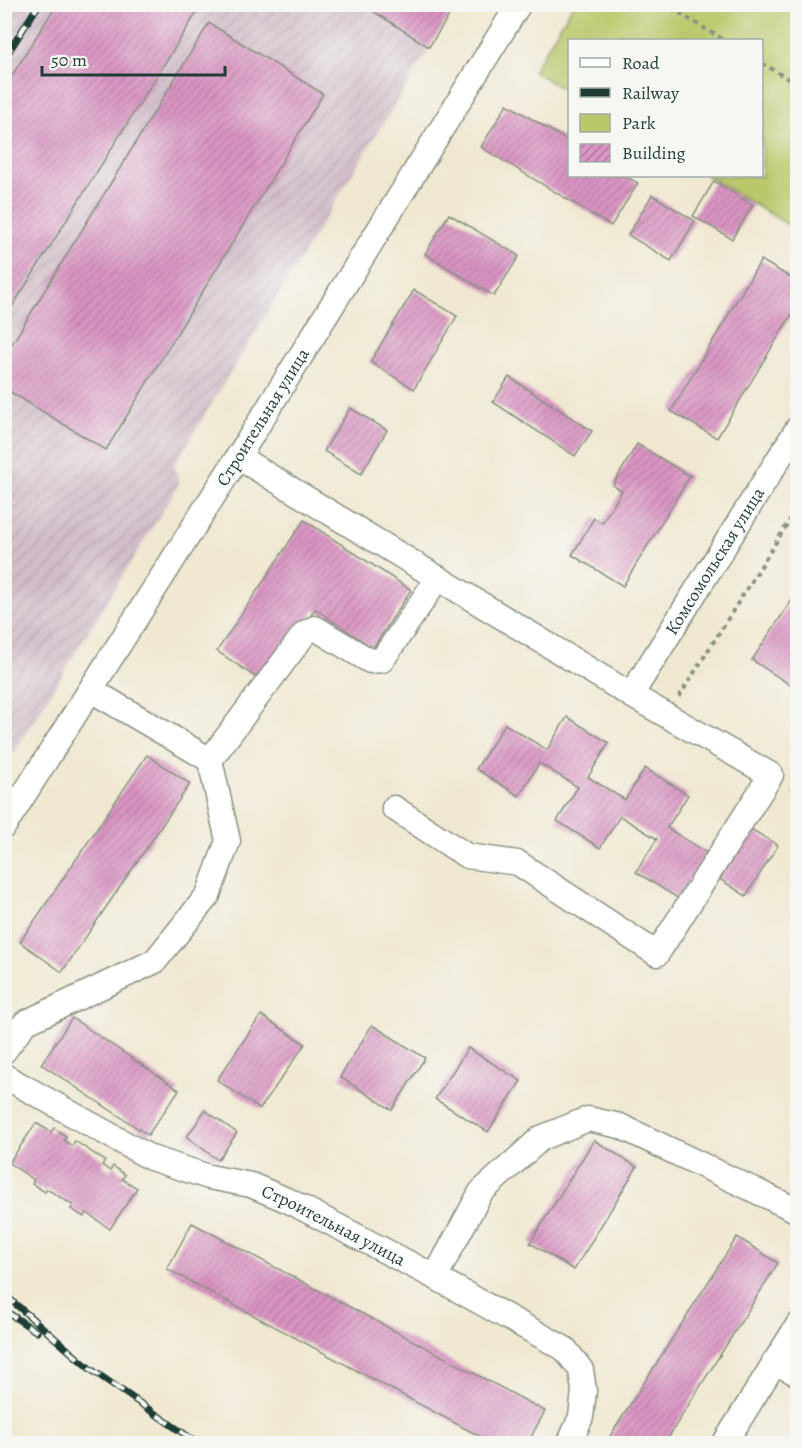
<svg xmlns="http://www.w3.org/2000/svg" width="802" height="1448" viewBox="0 0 802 1448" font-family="Alegreya,serif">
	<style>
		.industrial { fill: url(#industrial-furrows) }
		.green { fill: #b9c86a; stroke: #6c824f; stroke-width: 1.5 }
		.building { fill: url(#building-hatch) }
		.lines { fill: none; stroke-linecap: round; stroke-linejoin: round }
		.minor-casing { stroke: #889282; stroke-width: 27 }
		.path { stroke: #889282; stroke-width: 4; stroke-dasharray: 4.5 4.5; stroke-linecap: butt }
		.minor { stroke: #fff; stroke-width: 24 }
		.rail-casing { stroke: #1f3d34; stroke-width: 7 }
		.rail { stroke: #f6f6f2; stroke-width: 4.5; stroke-dasharray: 14; stroke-linecap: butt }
		.labels { text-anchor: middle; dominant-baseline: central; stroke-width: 4.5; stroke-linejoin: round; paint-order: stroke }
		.street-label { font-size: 18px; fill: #1f3d34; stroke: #f6f6f2 }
	</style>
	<defs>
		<pattern id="industrial-furrows" width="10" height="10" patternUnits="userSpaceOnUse" patternTransform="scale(1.5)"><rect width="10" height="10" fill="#d1bdc9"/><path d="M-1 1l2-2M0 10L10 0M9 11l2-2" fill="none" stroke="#b3a3ad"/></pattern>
		<pattern id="building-hatch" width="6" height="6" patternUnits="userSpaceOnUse" patternTransform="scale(1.5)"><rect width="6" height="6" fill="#da94c3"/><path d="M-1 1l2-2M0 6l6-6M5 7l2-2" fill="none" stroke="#b07a9f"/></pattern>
	</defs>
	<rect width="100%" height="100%" fill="#f6f6f2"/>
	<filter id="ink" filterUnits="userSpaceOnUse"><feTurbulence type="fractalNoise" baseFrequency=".0167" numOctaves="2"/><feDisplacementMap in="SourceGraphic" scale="12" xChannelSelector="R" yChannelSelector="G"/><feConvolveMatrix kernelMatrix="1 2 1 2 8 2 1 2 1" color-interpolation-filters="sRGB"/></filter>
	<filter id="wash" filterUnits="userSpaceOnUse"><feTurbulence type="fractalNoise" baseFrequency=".008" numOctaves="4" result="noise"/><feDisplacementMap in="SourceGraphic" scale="24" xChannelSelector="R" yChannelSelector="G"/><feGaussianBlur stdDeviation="1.35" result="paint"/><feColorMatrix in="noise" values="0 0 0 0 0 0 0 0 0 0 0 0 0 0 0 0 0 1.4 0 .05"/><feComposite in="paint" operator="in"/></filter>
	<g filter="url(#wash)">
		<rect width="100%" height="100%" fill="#f0e8d1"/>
		<polygon class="industrial" points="5,5 453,5 455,6 174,465 179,484 5,767"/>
		<polygon class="green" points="573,5 797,5 797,230 707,176 762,176 762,40 570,40 569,93 533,71"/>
		<g id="blocks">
			<g class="building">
				<polygon points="57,4 202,4 4,320 4,88"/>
				<polygon points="362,4 453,4 455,6 429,47"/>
				<polygon points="209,23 323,94 106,450 4,388 4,357"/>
				<polygon points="507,104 570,142 570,176 625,176 638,183 611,226 481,147"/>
				<polygon points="714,181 753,205 732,239 693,216"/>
				<polygon points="652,195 695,221 671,261 628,235"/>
				<polygon points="449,214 519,256 494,296 425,254"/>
				<polygon points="761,260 798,282 798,304 717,438 671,411"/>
				<polygon points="414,290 457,316 414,389 370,362"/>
				<polygon points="509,377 592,431 575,456 493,402"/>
				<polygon points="350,408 387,430 361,474 324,451"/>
				<polygon points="637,444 690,476 623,586 572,555 594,518 602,523 622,491 613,485"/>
				<polygon points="304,520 411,590 373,648 315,609 266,684 217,651"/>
				<polygon points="798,591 798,690 752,660"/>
				<polygon points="567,717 609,743 588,777 625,800 645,768 688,795 667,828 707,853 679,899 636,872 657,839 620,816 600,848 557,821 578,787 539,763 519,796 476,769 505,724 547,750"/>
				<polygon points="147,755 190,784 62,972 20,942"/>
				<polygon points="749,828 778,845 746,896 718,878"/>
				<polygon points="261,1015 305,1044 260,1109 217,1080"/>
				<polygon points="72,1018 179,1090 148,1135 41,1064"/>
				<polygon points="372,1025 425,1058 392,1110 340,1077"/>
				<polygon points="468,1048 521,1081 488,1132 435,1099"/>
				<polygon points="205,1110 237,1133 218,1160 187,1137"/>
				<polygon points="36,1123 51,1132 54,1128 66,1136 64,1140 72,1146 75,1141 105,1161 102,1165 110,1171 113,1166 125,1175 122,1179 137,1188 110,1229 87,1213 84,1217 71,1209 73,1205 47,1189 45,1192 32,1184 34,1180 9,1163"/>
				<polygon points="594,1140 637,1167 574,1270 530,1243"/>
				<polygon points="192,1223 545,1411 527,1444 494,1444 167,1269"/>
				<polygon points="737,1237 778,1263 664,1444 605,1444"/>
			</g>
		</g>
	</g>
	<g filter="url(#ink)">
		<use href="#blocks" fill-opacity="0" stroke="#889282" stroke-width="1.5"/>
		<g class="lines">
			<defs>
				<g id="minor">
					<polyline points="238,457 631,695 771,775 657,954 518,863 467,856 394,808"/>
					<path id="s1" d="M 631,695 L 798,428"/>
					<polyline points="210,760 305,633 315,628 370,661 382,660 438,578"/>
					<path id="s2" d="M 4,826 L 238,457 L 519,4"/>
					<polyline points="4,1051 25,1023 155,961 208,895 228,841 210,760 91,690"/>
					<path id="s3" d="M 4,1076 L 151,1158 L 209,1177 L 251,1185 L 289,1201 L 435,1277 L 565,1349 L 581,1370 L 584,1391 L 581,1417 L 569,1444"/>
					<polyline points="435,1277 481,1192 541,1138 588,1119 620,1126 798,1211"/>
					<polyline points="774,1362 798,1374"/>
					<polyline points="724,1444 798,1325"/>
				</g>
			</defs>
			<use href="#minor" class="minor-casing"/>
			<g class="path">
				<polyline points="664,4 724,40"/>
				<polyline points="762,63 798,85"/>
				<polyline points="679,697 798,507"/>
				<polyline points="790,787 798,791"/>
			</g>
			<use href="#minor" class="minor"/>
			<defs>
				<g id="rail">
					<polyline points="4,59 39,4"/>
					<polyline points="4,1294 89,1368 199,1444"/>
					<polyline points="4,1310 37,1332"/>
				</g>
			</defs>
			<use href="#rail" class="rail-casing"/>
			<use href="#rail" class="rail"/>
		</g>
	</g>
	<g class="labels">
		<g class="street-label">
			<text stroke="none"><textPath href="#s2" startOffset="484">Строительная улица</textPath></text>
			<text stroke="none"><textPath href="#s1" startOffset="158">Комсомольская улица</textPath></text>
			<text stroke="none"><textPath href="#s3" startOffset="364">Строительная улица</textPath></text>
		</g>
	</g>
	<rect width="802" height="1448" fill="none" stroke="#f6f6f2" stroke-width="24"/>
	<rect x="568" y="39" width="195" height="138" fill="#f6f6f2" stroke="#a0aca6" stroke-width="1.5"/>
	<rect x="580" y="58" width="30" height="9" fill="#ffffff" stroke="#a0aca6" stroke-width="1.5"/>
	<text x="622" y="69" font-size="18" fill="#1f3d34">Road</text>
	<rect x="580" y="88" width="30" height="9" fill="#1f3d34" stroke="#a0aca6" stroke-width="1.5"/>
	<text x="622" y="99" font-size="18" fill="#1f3d34">Railway</text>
	<rect x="580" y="114" width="30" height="18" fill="#b9c86a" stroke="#a0aca6" stroke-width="1.5"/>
	<text x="622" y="129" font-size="18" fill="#1f3d34">Park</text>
	<rect x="580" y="144" width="30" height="18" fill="url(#building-hatch)" stroke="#a0aca6" stroke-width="1.5"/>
	<text x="622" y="159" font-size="18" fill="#1f3d34">Building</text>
	<path d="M42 66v9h183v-9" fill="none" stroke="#1f3d34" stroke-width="3"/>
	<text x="51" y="66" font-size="18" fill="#1f3d34" stroke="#f6f6f2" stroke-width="4.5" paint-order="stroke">50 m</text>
</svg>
